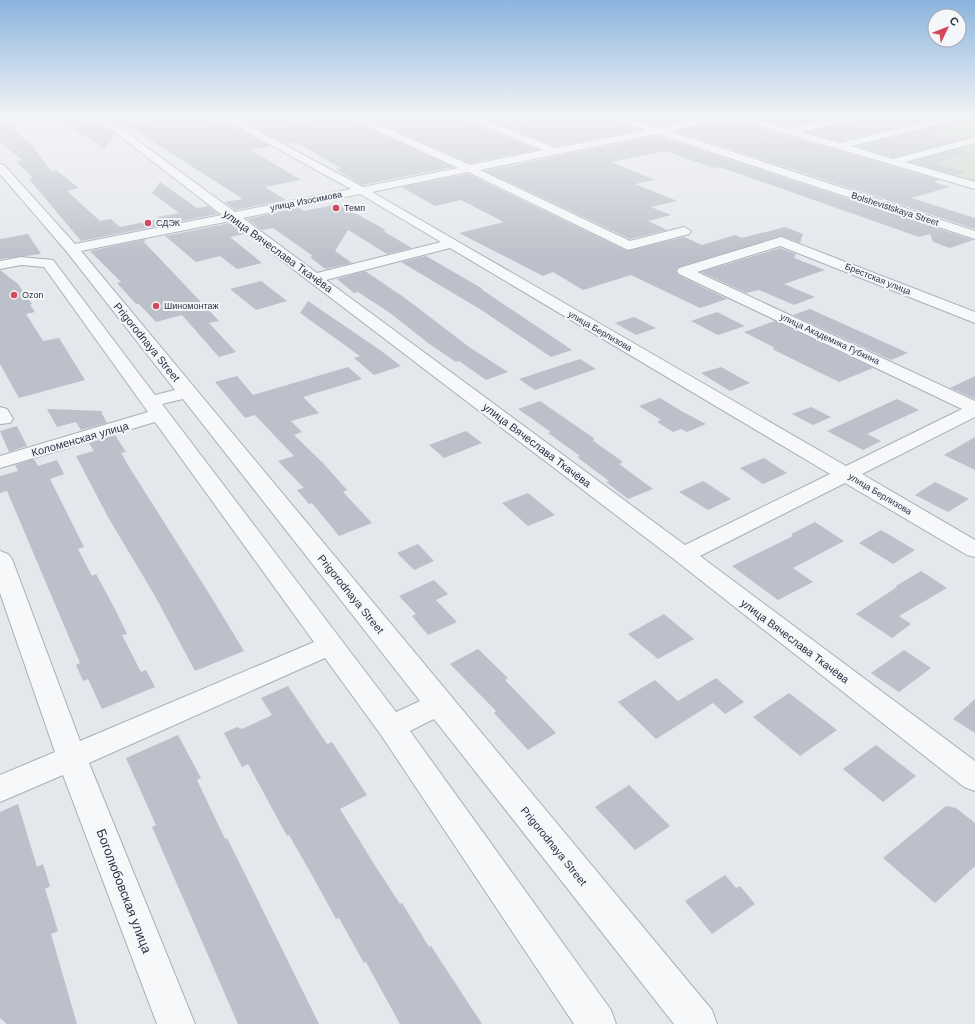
<svg xmlns="http://www.w3.org/2000/svg" width="975" height="1024" viewBox="0 0 975 1024" font-family="Helvetica,sans-serif">
	<style>
		.green { fill: #c9d6c5 }
		.building { fill: #bbc0ca }
		.lines { fill: none; stroke-linecap: round; stroke-linejoin: round }
		.minor-casing { stroke: #a9aeb7; stroke-width: 2 }
		.minor { fill: #f7f8fa; fill-rule: evenodd }
		.poi-dot { fill: #d1495b; stroke: #f4f6f9; stroke-width: 1.5 }
		.labels { text-anchor: middle; dominant-baseline: central; stroke-width: 4; stroke-linejoin: round; paint-order: stroke }
		.far-street-label { font-size: 9px; fill: #2b3445; stroke: #f4f6f9 }
		.far-poi-label { font-size: 9px; fill: #2b3445; stroke: #f4f6f9; text-anchor: start }
		.street-label { font-size: 11px; fill: #2b3445; stroke: #f4f6f9 }
		.near-street-label { font-size: 13px; fill: #2b3445; stroke: #f4f6f9 }
	</style>
	<rect width="100%" height="100%" fill="#e4e7ec"/>
	<polygon class="green" points="720,115 969,115 975,116 975,190"/>
	<g class="building">
		<polygon points="80,115 87,121 96,120 115,134 104,149 88,137 83,137 61,117"/>
		<polygon points="129,115 121,126 109,118"/>
		<polygon points="185,115 202,115 221,124 228,123 270,146 251,150 301,180 265,187 286,200 235,210 225,202 243,199 125,124"/>
		<polygon points="280,115 295,123 345,115 346,118 453,167 362,185 335,169 340,168 296,142 286,144 243,121"/>
		<polygon points="360,115 459,115 460,118 538,150 470,163"/>
		<polygon points="475,115 506,115 524,121 555,115 605,115 607,118 640,130 556,146"/>
		<polygon points="622,115 715,115 658,125"/>
		<polygon points="746,115 846,115 789,126"/>
		<polygon points="869,115 950,115 840,141 807,132 867,118"/>
		<polygon points="970,115 975,115 975,121 929,133 959,140 893,157 857,146 968,118"/>
		<polygon points="0,116 30,143 51,171 56,170 79,188 67,191 100,221 111,219 120,227 159,219 157,217 179,213 152,193 160,182 197,208 208,206 218,214 81,241 29,179 33,178 15,161 22,160 0,142"/>
		<polygon points="733,120 939,180 934,182 950,187 911,198 975,218 975,229 675,131"/>
		<polygon points="657,136 973,240 950,248 933,242 930,234 919,237 720,167 714,168 665,151 611,162 655,180 635,184 677,201 651,207 671,215 648,221 667,230 630,239 485,171"/>
		<polygon points="954,150 966,154 933,163 966,172 956,175 911,162"/>
		<polygon points="468,174 627,251 684,237 702,245 735,235 742,238 785,227 803,234 800,243 781,236 679,267 676,270 678,275 727,299 700,308 631,275 583,290 553,272 543,276 459,233 504,222 461,200 435,206 401,187"/>
		<polygon points="338,204 386,230 383,231 412,248 387,254 348,230 335,251 352,263 325,269 310,257 313,256 273,228 262,230 247,219 299,208 304,211"/>
		<polygon points="230,223 245,234 230,237 262,263 237,269 220,256 196,262 165,236"/>
		<polygon points="28,234 41,254 0,259 0,239"/>
		<polygon points="146,239 144,242 219,321 209,323 236,352 219,357 182,315 156,322 139,304 136,304 117,283 121,282 90,251"/>
		<polygon points="780,248 796,254 794,258 825,270 784,284 815,297 794,305 759,290 746,293 701,272"/>
		<polygon points="426,256 483,289 481,289 572,350 551,357 483,311 401,262"/>
		<polygon points="0,270 18,284 32,304 30,305 35,312 26,314 43,341 59,338 85,380 19,398 0,364"/>
		<polygon points="365,271 405,298 469,347 508,372 486,380 459,361 456,362 428,343 390,313 358,292 354,293 337,279"/>
		<polygon points="261,281 287,301 256,310 230,289"/>
		<polygon points="308,301 380,350 401,366 374,375 354,358 360,356 300,313"/>
		<polygon points="810,309 868,335 908,353 891,360 793,315"/>
		<polygon points="717,312 745,326 718,335 691,321"/>
		<polygon points="634,317 656,328 636,335 615,323"/>
		<polygon points="775,321 873,368 839,382 772,349 775,348 744,332"/>
		<polygon points="580,359 596,369 535,390 519,379"/>
		<polygon points="348,367 362,379 303,397 319,413 291,421 302,432 294,435 324,464 347,490 343,492 372,523 339,536 312,503 309,504 297,490 304,488 278,461 294,456 255,415 245,418 215,382 237,376 253,395"/>
		<polygon points="721,367 750,383 730,391 701,373"/>
		<polygon points="975,376 975,399 950,388"/>
		<polygon points="660,398 683,412 706,424 687,432 681,429 673,432 657,422 661,420 639,406"/>
		<polygon points="897,399 919,410 867,434 881,441 863,450 827,431"/>
		<polygon points="540,401 595,439 592,440 623,462 619,464 653,489 628,499 606,482 609,481 577,457 580,456 548,433 551,432 518,409"/>
		<polygon points="811,407 831,417 813,425 792,414"/>
		<polygon points="47,409 102,411 102,414 94,416 102,414 107,423 81,430 76,422 57,427"/>
		<polygon points="17,426 27,446 9,452 0,431"/>
		<polygon points="466,431 482,443 444,458 429,445"/>
		<polygon points="115,435 126,452 121,453 131,470 205,587 244,651 195,671 155,596 108,517 76,456 94,451 89,443"/>
		<polygon points="975,437 975,470 944,455"/>
		<polygon points="764,458 787,473 763,484 740,468"/>
		<polygon points="34,459 38,466 57,460 64,474 50,479 84,547 78,549 92,576 96,574 115,609 127,634 122,635 141,672 146,670 155,687 102,709 88,679 83,681 76,665 80,663 7,491 0,493 0,476 18,471 15,465"/>
		<polygon points="703,481 731,499 708,510 679,492"/>
		<polygon points="935,482 969,499 948,512 915,495"/>
		<polygon points="528,493 555,515 528,526 502,503"/>
		<polygon points="815,522 844,541 793,568 813,582 778,600 732,566 793,536 791,534"/>
		<polygon points="881,530 915,550 893,564 859,543"/>
		<polygon points="418,544 434,561 414,570 397,553"/>
		<polygon points="921,571 947,588 899,616 911,624 892,638 856,614 897,587 896,586"/>
		<polygon points="434,580 448,594 436,600 457,622 428,635 412,616 416,614 399,596"/>
		<polygon points="664,614 694,639 658,659 628,634"/>
		<polygon points="478,649 508,678 505,680 556,733 528,750 494,713 496,711 450,664"/>
		<polygon points="904,650 931,668 899,692 871,673"/>
		<polygon points="716,678 744,702 725,714 713,703 656,739 618,702 655,680 678,701"/>
		<polygon points="288,686 327,744 332,742 367,795 340,809 374,864 400,904 402,903 429,947 431,946 482,1024 400,1024 366,962 364,963 339,918 336,919 313,877 289,835 287,836 248,764 242,767 224,733 237,727 242,729 272,715 261,698"/>
		<polygon points="789,693 837,730 800,756 753,717"/>
		<polygon points="975,699 975,733 953,719"/>
		<polygon points="178,735 201,778 197,780 225,839 227,838 240,864 319,1024 238,1024 152,827 156,825 126,758"/>
		<polygon points="876,745 916,776 883,802 843,769"/>
		<polygon points="629,785 670,826 635,850 595,807"/>
		<polygon points="18,804 37,867 43,864 50,886 45,889 58,931 51,934 77,1024 7,1024 0,1018 0,812"/>
		<polygon points="946,806 956,808 975,823 975,866 935,903 883,858"/>
		<polygon points="725,875 736,888 740,886 755,904 712,934 685,901"/>
	</g>
	<g class="lines">
		<defs>
			<g id="minor">
				<path d="M 93,115 L 103,115 L 235,212 L 351,189 L 220,117 L 219,115 L 229,115 L 363,187 L 458,168 L 347,117 L 346,115 L 357,115 L 470,165 L 543,150 L 461,117 L 460,115 L 472,115 L 556,148 L 646,130 L 607,117 L 606,115 L 618,115 L 658,127 L 721,115 L 742,115 L 789,128 L 852,115 L 868,115 L 867,117 L 801,132 L 840,143 L 955,115 L 969,115 L 968,117 L 851,146 L 893,159 L 975,137 L 975,143 L 905,162 L 975,182 L 975,189 L 733,118 L 669,131 L 975,231 L 975,239 L 657,134 L 480,170 L 630,241 L 684,227 L 691,231 L 689,234 L 628,250 L 468,172 L 372,192 L 846,466 L 962,409 L 679,274 L 677,271 L 679,268 L 781,237 L 975,312 L 975,323 L 780,246 L 697,272 L 975,401 L 975,417 L 862,474 L 975,540 L 975,557 L 967,555 L 845,483 L 700,556 L 975,761 L 975,791 L 964,787 L 675,560 L 230,221 L 81,251 L 712,1010 L 717,1024 L 674,1024 L 434,719 L 410,731 L 611,1010 L 616,1024 L 574,1024 L 381,735 L 325,658 L 89,763 L 195,1024 L 157,1024 L 63,775 L 0,802 L 0,775 L 55,752 L 0,593 L 0,551 L 8,554 L 12,559 L 80,741 L 314,642 L 155,422 L 0,468 L 0,456 L 148,412 L 44,267 L 21,265 L 0,269 L 0,261 L 21,257 L 53,260 L 155,395 L 175,390 L 67,252 L 0,174 L 0,164 L 4,165 L 75,244 L 222,215 ZM 360,194 L 441,242 L 317,273 L 243,218 ZM 450,248 L 830,474 L 685,545 L 326,280 ZM 183,399 L 420,701 L 396,712 L 162,404 Z"/>
				<polygon points="0,407 7,409 13,419 10,423 0,424"/>
			</g>
		</defs>
		<use href="#minor" class="minor-casing"/>
		<use href="#minor" class="minor"/>
	</g>
	<linearGradient id="sky" x2="0" y2="1"><stop stop-color="#8bb4dd"/><stop offset="0.45" stop-color="#f3f4f6"/><stop offset="1" stop-color="#f3f4f6" stop-opacity="0"/></linearGradient>
	<rect width="975" height="258" fill="url(#sky)"/>
	<g class="poi-dot">
		<circle cx="336" cy="208" r="4"/>
		<circle cx="148" cy="223" r="4"/>
		<circle cx="14" cy="295" r="4"/>
		<circle cx="156" cy="306" r="4"/>
	</g>
	<g class="labels">
		<g class="far-street-label">
			<text transform="translate(306 201) rotate(-11)">улица Изосимова</text>
			<text transform="translate(895 209) rotate(18)">Bolshevistskaya Street</text>
			<text transform="translate(878 279) rotate(22)">Брестская улица</text>
			<text transform="translate(600 331) rotate(30)">улица Берлизова</text>
			<text transform="translate(830 339) rotate(25)">улица Академика Губкина</text>
			<text transform="translate(880 494) rotate(31)">улица Берлизова</text>
		</g>
		<g class="far-poi-label">
			<text x="344" y="208">Темп</text>
			<text x="156" y="223">СДЭК</text>
			<text x="22" y="295">Ozon</text>
			<text x="164" y="306">Шиномонтаж</text>
		</g>
		<g class="street-label">
			<text transform="translate(278 251) rotate(36)">улица Вячеслава Ткачёва</text>
			<text transform="translate(147 342) rotate(51)">Prigorodnaya Street</text>
			<text transform="translate(80 439) rotate(-16)">Коломенская улица</text>
			<text transform="translate(537 445) rotate(37)">улица Вячеслава Ткачёва</text>
			<text transform="translate(351 594) rotate(51)">Prigorodnaya Street</text>
			<text transform="translate(795 641) rotate(37)">улица Вячеслава Ткачёва</text>
			<text transform="translate(554 846) rotate(51)">Prigorodnaya Street</text>
		</g>
		<g class="near-street-label">
			<text transform="translate(124 891) rotate(69)">Боголюбовская улица</text>
		</g>
	</g>
	<g transform="translate(947 28) rotate(47)"><circle r="19" fill="#f4f6f9" stroke="#a4a8b1"/>
	<path d="M0-3L7 15L0 10L-7 15Z" fill="#d1495b"/>
	<text y="-6" font-size="11" font-weight="bold" text-anchor="middle" fill="#2b3445">С</text>
	</g>
</svg>
